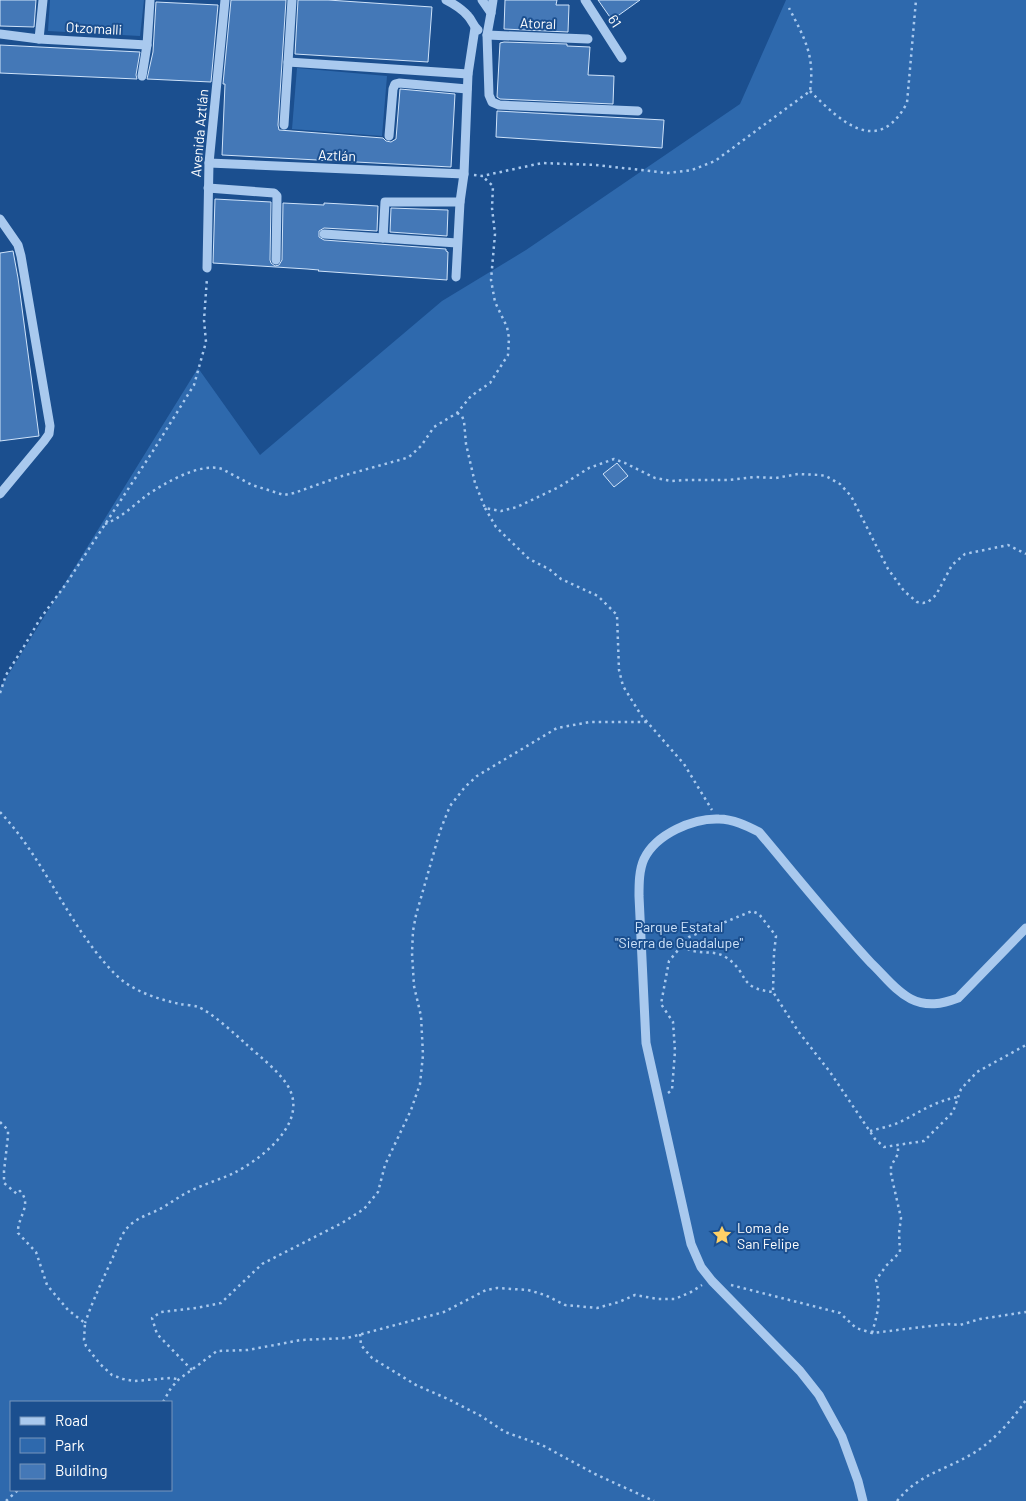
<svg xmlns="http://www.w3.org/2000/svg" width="1026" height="1501" viewBox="0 0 1026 1501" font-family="Barlow,sans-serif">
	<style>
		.green { fill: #2e69ad; fill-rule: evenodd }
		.building { fill: #4478b7; stroke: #cfe3fa }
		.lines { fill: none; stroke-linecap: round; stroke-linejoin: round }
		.path { stroke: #a9c9ee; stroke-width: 2.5; stroke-dasharray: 2.5 4; stroke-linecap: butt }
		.minor { stroke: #a9c9ee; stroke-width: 9 }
		.labels { text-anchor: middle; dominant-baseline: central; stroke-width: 4; stroke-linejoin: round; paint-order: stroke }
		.street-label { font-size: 14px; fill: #fff; stroke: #1b4f8f }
		.park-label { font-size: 14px; fill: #cfe3fa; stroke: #1b4f8f }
		.poi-label { font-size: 14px; fill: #fff; stroke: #1b4f8f; text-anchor: start }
	</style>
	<rect width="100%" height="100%" fill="#1b4f8f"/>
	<g class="green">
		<polygon points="50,0 144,0 140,36 48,31"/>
		<path d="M 786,0 L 1026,0 L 1026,1501 L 0,1501 L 0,688 L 198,368 L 260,455 L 442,301 L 526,250 L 740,104 ZM 11,1402 L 171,1402 L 171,1490 L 11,1490 Z"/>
		<polygon points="297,68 387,76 382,136 292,129"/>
	</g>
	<g class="building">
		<polygon points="0,0 36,0 34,27 0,26"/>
		<polygon points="231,0 286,0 278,125 279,130 383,138 386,141 391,142 396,139 400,89 455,94 451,167 222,155 225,84 223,84"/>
		<polygon points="298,0 328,0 432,7 428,62 295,54"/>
		<polygon points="505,0 557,0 556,5 569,5 568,32 504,29"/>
		<polygon points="598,0 640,0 612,20"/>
		<polygon points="156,2 218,5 211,82 147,79 153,52"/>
		<polygon points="504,42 567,44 567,46 590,47 588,75 614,76 613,104 500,99 497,97 500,43"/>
		<polygon points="0,45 140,52 136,75 137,79 0,73"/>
		<polygon points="497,111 664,120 662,148 496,137"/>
		<polygon points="215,199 271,202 270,260 271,263 275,266 279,265 282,260 283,203 324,205 324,203 343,204 378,206 377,231 324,228 319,231 319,237 324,240 446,249 446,251 448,252 447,280 318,271 319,270 307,269 213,263"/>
		<polygon points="391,208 448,210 447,236 390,232"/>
		<polygon points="13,251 18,278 39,436 0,441 0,253"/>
		<polygon points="617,463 628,476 614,487 603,474"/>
	</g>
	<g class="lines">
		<g class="path">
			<path d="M 810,91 C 841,122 878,157 907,103 L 916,0"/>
			<path d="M 474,175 L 482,176 L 542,163 L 596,165 L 668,173 L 692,170 L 715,161 L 810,91 C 815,56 805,39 789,8"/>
			<polyline points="457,413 462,416 464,421 466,444 475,483 485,508 501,511 517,507 559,487 589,468 614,459 625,463 655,478 671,481 687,480 728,480 755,477 776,478 798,474 820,475 826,476 840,484 851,496 888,569 904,591 917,602 923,603 928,602 936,595 952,565 965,554 1008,545 1026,554"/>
			<polyline points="485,508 496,527 529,559 549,569 561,579 598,596 617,615 619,670 623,686 641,715 684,764 712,810"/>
			<path d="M 105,524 C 121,518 134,505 147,495 C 165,483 200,462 222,469 L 252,485 L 284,495 L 294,493 L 342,476 L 403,459 L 409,457 L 421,446 L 434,427 L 457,413 L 471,396 L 490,383 L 508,355 L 509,338 L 507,327 L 495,302 L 491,280 L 495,234 L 492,208 L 493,186 L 482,176"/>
			<polyline points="0,693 6,675 23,648 40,619 66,584 153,451 194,385 206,342 204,320 207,278"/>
			<path d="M 0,812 C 46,861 68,926 115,974 C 132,991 157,999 180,1004 C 185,1005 193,1005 198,1007 C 210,1011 236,1035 246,1044 C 259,1056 282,1073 290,1090 C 306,1125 261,1159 234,1173 C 219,1180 201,1185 186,1193 C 177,1198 169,1204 160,1209 C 150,1214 139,1217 130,1225 C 121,1233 118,1246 113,1257 C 103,1279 93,1300 85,1323"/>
			<path d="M 682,945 C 685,947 689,950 693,951 C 705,954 716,950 727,958 C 750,974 737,988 773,992"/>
			<polyline points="668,1093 672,1090 675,1051 673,1022 661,1004 669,961 689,937 752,911 759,914 776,936 774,953 773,992 798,1031 830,1072 875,1139 884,1147 924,1141 953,1112 961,1089 977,1072 1026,1045"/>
			<path d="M 0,1122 L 8,1130 L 8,1136 L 4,1171 L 4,1183 L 17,1194 L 20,1191 C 33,1205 17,1217 18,1233 L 36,1252 L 47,1285 L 68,1310 L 85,1323 L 84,1340 L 86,1346 L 100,1364 L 112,1375 L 123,1379 L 134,1381 L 171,1378 L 177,1379"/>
			<path d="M 870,1131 C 881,1128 893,1126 904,1120 C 923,1110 936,1101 958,1097"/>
			<polyline points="731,1285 840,1313 856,1328 872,1333 948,1324 960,1325 980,1319 1026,1312"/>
			<path d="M 872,1333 C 878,1312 881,1301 876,1280 L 886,1266 L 900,1252 L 899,1233 L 901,1218 L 891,1174 L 891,1166 L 898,1154 L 898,1145"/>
			<polyline points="360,1334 361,1345 372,1358 416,1385 448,1399 481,1416 505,1432 542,1445 595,1474 654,1501"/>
			<polyline points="192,1370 157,1334 152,1318 161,1312 196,1308 221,1303 262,1264 342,1223 364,1209 378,1192 385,1165 411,1110 420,1084 423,1055 421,1016 414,986 412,953 413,931 416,915 440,831 450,806 465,787 477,776 557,728 590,722 650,722"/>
			<polyline points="163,1402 171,1388 178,1380 217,1351 248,1350 301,1340 347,1338 444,1312 486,1290 497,1288 528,1290 545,1295 565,1305 597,1308 619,1302 635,1295 658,1299 675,1299 691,1292 702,1285"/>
			<polyline points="6,1501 18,1490"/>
			<path d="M 897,1501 C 919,1474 943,1471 972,1454 C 993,1442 1012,1420 1026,1400"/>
		</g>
		<g class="minor">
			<path d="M 446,0 C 454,4 462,9 468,16 C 472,20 473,26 478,30"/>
			<polyline points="482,0 491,13 487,35 489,95 492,102 499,105 638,111"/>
			<polyline points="585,0 622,58"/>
			<polyline points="491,13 493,0"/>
			<polyline points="0,34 39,39 147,45"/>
			<polyline points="487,35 588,39"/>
			<polyline points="39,39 43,0"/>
			<polyline points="288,62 468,74"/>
			<polyline points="142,76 147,45 150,0"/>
			<polyline points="284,125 292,0"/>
			<polyline points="389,136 393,89 395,84 399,83 467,89"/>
			<polyline points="209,163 464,174"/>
			<polyline points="208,188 274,193 277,196 276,260"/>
			<polyline points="0,219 18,245 21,256 50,426 49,434 44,441 0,494"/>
			<polyline points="324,234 457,243"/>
			<polyline points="383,238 385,202 460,202"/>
			<polyline points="207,268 209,163 225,0"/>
			<polyline points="456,277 460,202 464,174 468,74 475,28"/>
			<path d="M 863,1501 L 858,1481 L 842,1437 L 819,1395 L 800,1371 L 712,1281 L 701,1267 L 691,1244 L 646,1043 L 639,896 C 639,884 639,870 644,859 C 656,834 693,818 719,819 C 733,819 747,826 759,832 C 796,876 832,921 871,963 C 884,975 895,991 911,999 C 927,1007 942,1004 958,998 L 1026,928"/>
		</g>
	</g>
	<defs>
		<symbol id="sight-bare" viewBox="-9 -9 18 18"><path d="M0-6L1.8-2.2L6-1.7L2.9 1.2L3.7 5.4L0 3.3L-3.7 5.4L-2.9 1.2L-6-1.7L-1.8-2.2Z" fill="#ffd166" stroke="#1b4f8f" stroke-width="2.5" paint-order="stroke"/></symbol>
	</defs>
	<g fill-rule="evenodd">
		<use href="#sight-bare" x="708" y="1221" width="28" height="28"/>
	</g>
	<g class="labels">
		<g class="street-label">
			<text transform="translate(615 21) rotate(57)">61</text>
			<text transform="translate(538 23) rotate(2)">Atoral</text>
			<text transform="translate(94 28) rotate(3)">Otzomalli</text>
			<text transform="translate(199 133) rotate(-85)">Avenida Aztlán</text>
			<text transform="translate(337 155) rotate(2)">Aztlán</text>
		</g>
		<g class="park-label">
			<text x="679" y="926">Parque Estatal<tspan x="679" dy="16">"Sierra de Guadalupe"</tspan></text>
		</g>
		<g class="poi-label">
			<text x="737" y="1227">Loma de<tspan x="737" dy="16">San Felipe</tspan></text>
		</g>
	</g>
	<rect x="10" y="1401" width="162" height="90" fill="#1b4f8f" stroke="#7695bc"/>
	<rect x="20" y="1417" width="25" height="8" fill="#a9c9ee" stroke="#7695bc"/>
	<text x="55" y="1426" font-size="15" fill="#ffffff">Road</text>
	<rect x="20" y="1438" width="25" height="15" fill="#2e69ad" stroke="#7695bc"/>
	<text x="55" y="1451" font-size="15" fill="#ffffff">Park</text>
	<rect x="20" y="1464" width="25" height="15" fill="#4478b7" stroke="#7695bc"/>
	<text x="55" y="1476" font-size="15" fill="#ffffff">Building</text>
</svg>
